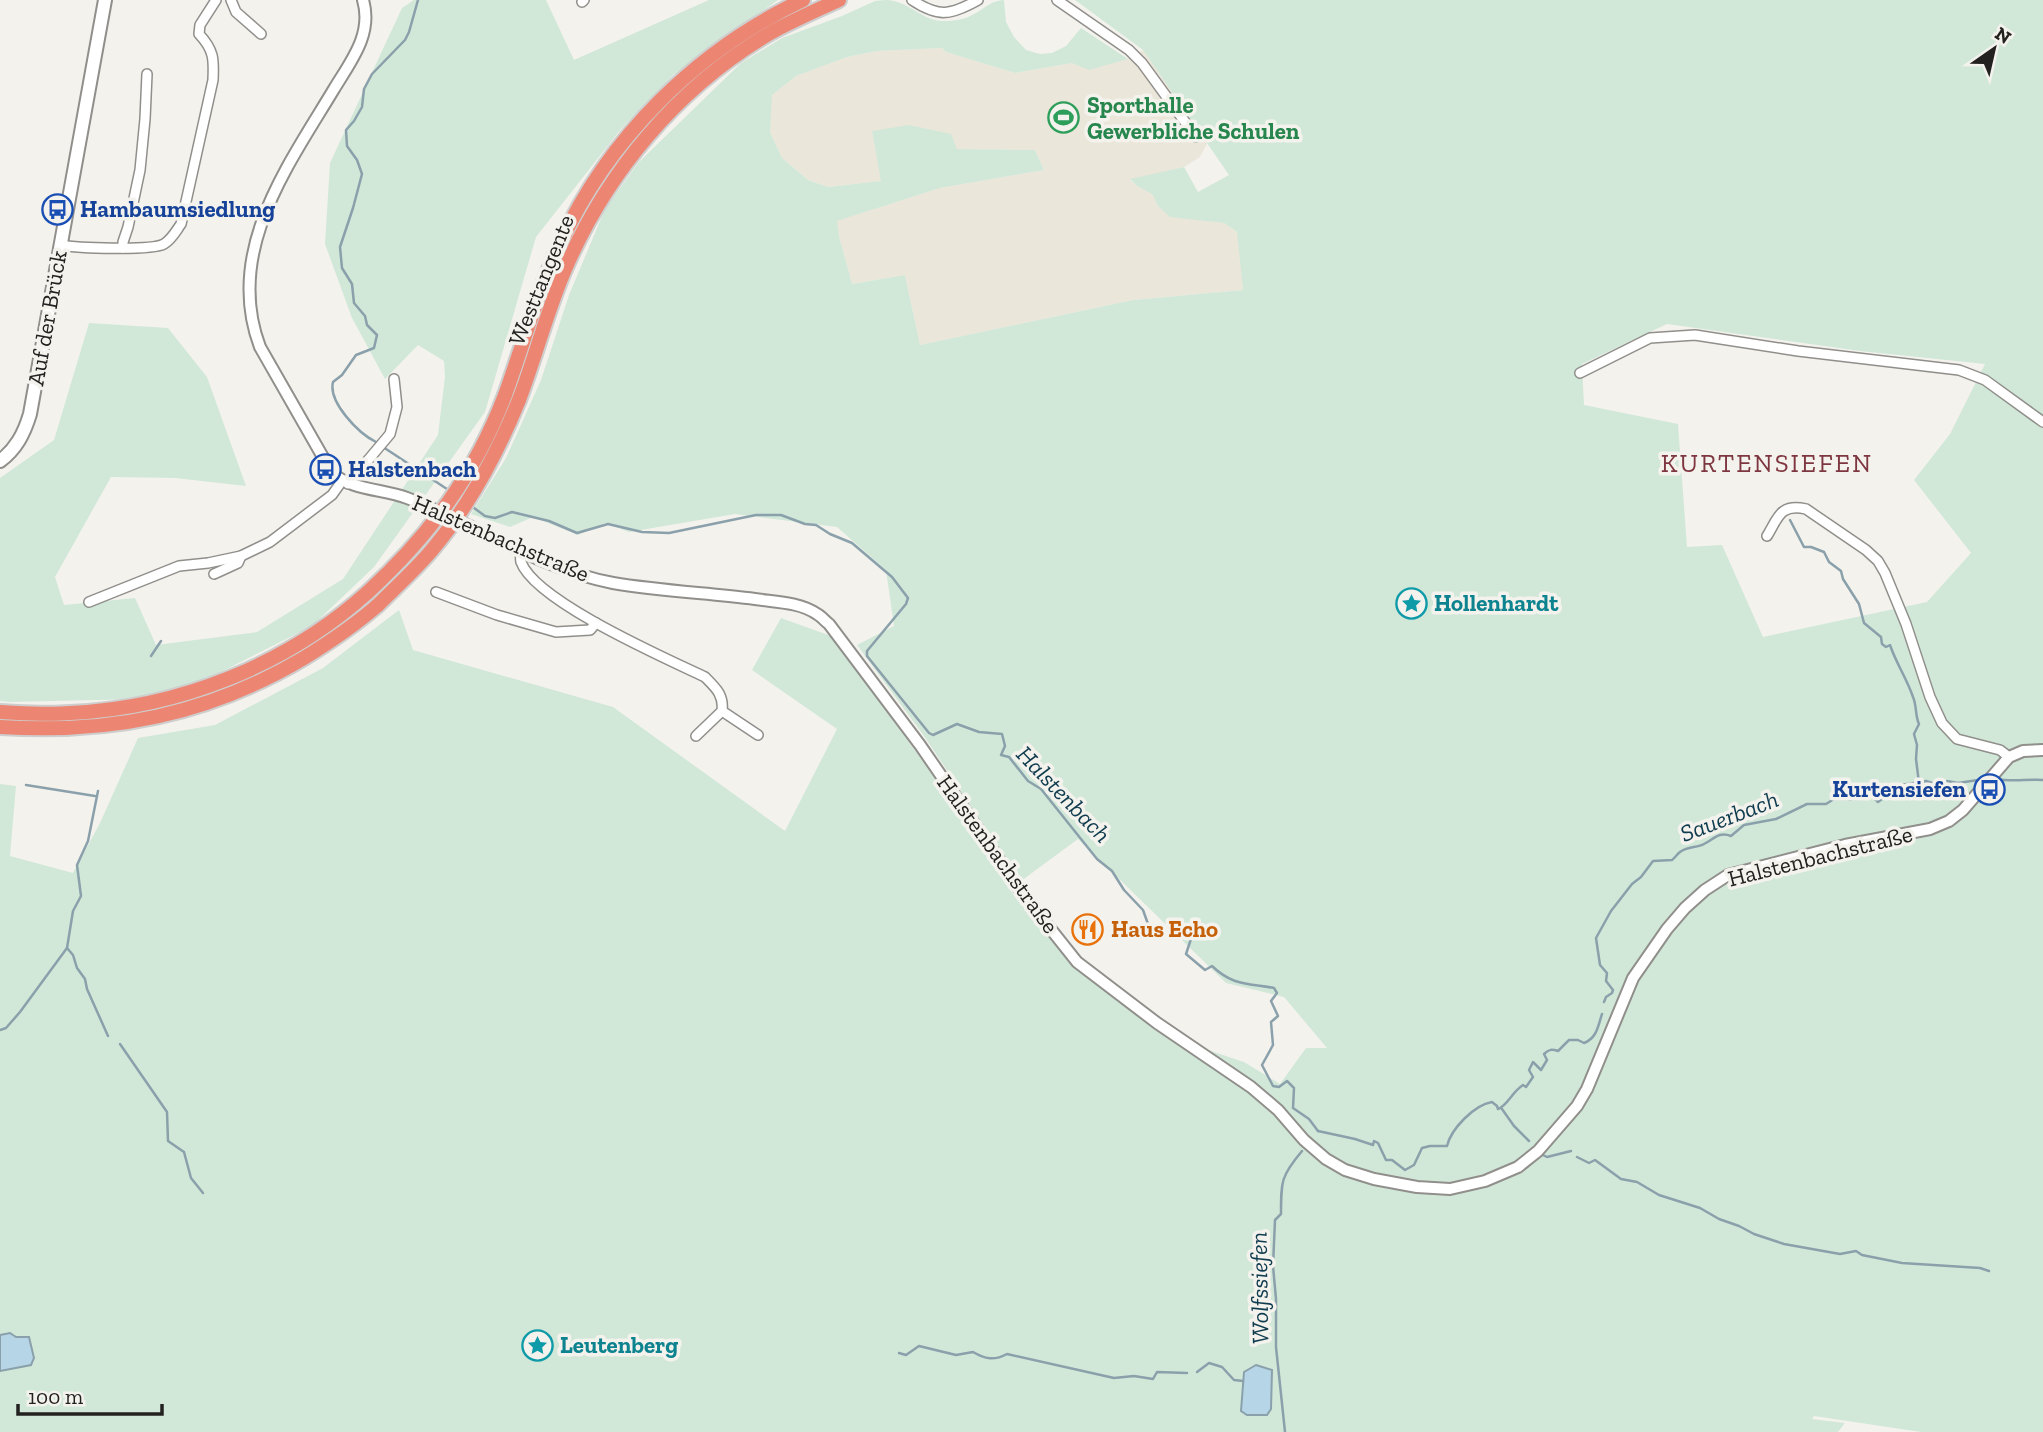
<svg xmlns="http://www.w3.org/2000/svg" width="2043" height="1432" viewBox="0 0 2043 1432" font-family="'Zilla Slab',serif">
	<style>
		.built { fill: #ebe6da }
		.green { fill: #d1e8d9; fill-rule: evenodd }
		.water { fill: #b6d6e7; stroke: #8aa0ab; stroke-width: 2 }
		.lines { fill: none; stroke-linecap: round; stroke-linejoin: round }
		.stream { stroke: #8aa0ab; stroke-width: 2.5 }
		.minor-casing { stroke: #918f8b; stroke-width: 12 }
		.tertiary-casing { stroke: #918f8b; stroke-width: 14 }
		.secondary-casing { stroke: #918f8b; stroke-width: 16 }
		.trunk-casing { stroke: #cecece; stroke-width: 18 }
		.minor { stroke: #fff; stroke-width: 9 }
		.tertiary { stroke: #fff; stroke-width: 10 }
		.secondary { stroke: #fff; stroke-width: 12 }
		.trunk { stroke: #ec8673; stroke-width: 14 }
		.trunk-bridge-casing { stroke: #cecece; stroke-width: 18; stroke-linecap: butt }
		.trunk-bridge { stroke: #ec8673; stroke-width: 14 }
		.labels { text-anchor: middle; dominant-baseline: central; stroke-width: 7; stroke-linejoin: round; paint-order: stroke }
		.leisure-label { font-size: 23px; font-weight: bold; fill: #27864d; stroke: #f4f2ed; text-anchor: start }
		.transit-label { font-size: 23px; font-weight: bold; fill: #164399; stroke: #f4f2ed; text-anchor: start }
		.street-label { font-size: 23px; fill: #222120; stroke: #f4f2ed }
		.culture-label { font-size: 23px; font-weight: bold; fill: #0d838f; stroke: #f4f2ed; text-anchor: start }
		.food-label { font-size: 23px; font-weight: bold; fill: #c56008; stroke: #f4f2ed; text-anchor: start }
		.water-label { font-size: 24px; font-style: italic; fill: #0f3b4e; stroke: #f4f2ed }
		.quarter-label { font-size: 26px; letter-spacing: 2px; fill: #7e3640; stroke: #f4f2ed }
	</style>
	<rect width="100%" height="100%" fill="#f4f2ed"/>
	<polygon class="built" points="942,48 946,52 1015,73 1072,63 1128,59 1143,50 1208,142 1200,157 1184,167 1130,180 1137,186 1152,194 1158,206 1170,216 1224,223 1238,233 1243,290 1133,300 920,345 905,275 852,284 839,236 836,221 940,188 1044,170 1035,150 957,149 872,131 882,181 828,187 808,180 782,158 770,132 770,104 772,95 796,76 847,57 877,51"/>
	<g class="green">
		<polygon points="414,0 546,0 574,60 709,0 778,0 673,75 621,129 536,237 485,412 374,567 312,626 209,678 139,699 9,702 0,701 0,478 54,440 89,323 168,328 207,377 246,486 175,478 111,477 55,577 64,605 135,598 156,645 257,632 343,579 438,435 445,377 444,361 418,345 385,379 352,318 325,244 330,163 402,8"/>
		<path d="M 886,0 C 907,0 923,21 942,21 C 954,21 964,20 974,14 C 984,9 992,0 1004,0 L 1006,22 L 1014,37 L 1026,50 L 1040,54 L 1052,53 L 1066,46 L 1081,28 L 1128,59 L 1089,70 L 1072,63 L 1015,73 L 946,52 L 942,48 L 877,51 L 847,57 L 796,76 L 772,95 L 770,132 L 782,158 L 808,180 L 828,187 L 881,181 L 872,131 L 909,125 L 951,134 L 957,149 L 1035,150 L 1044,170 L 940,188 L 837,221 L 839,236 L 852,284 L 905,275 L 920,345 L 1133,300 L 1243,290 L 1237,232 L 1224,223 L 1170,217 L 1158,206 L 1152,194 L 1137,186 L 1130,179 L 1184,167 L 1198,192 L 1229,175 L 1143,50 L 1075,0 L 2043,0 L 2043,1432 L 1921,1432 L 1814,1416 L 1812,1419 L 1845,1423 L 1838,1432 L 0,1432 L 0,784 L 16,786 L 10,856 L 73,873 L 100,823 L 138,738 L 215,725 L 323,668 L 399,610 L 413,650 L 613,707 L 785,831 L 837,729 L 752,670 L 781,618 L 831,636 L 944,790 L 1013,894 L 1070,962 L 1163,1035 L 1244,1062 L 1280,1084 L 1306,1048 L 1327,1048 L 1284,997 L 1226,983 L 1078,839 L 1021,881 L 924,736 L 857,645 L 894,626 L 886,570 L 837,527 L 735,514 L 629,532 L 605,523 L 578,535 L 533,517 L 510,527 L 471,514 L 506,458 L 541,380 L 569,295 L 605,209 L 638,163 L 741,63 L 782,38 L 842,16 L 875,1 ZM 1667,324 L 1860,351 L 1985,364 L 1950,434 L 1914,480 L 1971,553 L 1927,602 L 1763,637 L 1722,545 L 1687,547 L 1678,424 L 1584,405 L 1582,364 Z"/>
	</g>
	<g class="water">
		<polygon points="10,1333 16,1337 29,1337 34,1358 31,1365 0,1371 0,1335"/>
		<polygon points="1256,1365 1272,1370 1271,1409 1267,1415 1247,1415 1241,1411 1244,1372"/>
	</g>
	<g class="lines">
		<g class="stream">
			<path d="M 376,442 C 358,433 328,402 333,382 L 342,375 L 356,355 L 374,348 L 377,335 L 367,325 L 365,316 L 354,303 L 352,284 L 342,268 L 340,247 L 353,208 L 362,174 L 357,160 L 347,146 L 346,130 L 354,121 L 362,107 L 364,89 L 372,74 L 405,40 L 409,32 L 418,0"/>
			<polyline points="383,447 450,491"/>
			<path d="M 470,505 L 485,516 L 495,518 L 512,512 L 549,521 L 577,533 L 608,524 L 642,532 L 669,533 L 756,515 L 781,515 L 805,524 L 816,525 L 830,534 L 852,543 L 892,577 L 908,598 L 906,604 L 867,651 L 867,656 L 929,733 L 933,735 L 957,724 L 979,732 L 1002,734 L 1005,746 L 1001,755 L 1009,757 L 1028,781 L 1041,789 L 1097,859 L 1112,871 L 1124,890 L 1143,910 L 1148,924 L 1161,932 L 1187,936 L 1191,939 L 1186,954 L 1205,970 L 1212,966 C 1233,986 1247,983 1274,988 L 1277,993 L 1271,1001 L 1278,1016 L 1271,1022 L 1273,1045 L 1262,1065 L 1273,1086 L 1279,1087 L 1287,1081 L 1294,1088 L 1293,1108 L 1309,1119 L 1318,1131"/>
			<path d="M 1790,520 L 1804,547 L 1811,547 L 1824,552 L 1829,562 L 1841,571 L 1843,579 L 1859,604 L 1864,623 L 1881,637 L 1882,644 L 1886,647 L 1890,645 C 1896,663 1907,679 1913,697 C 1917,706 1915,716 1919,724 L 1914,734 L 1917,745 L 1916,759 L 1919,783"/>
			<polyline points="151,656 161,641"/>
			<path d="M 1996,779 C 2012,782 2027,779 2043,780"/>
			<polyline points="26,785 95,796"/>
			<polyline points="67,948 73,955 77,968 85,979 87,989 108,1036"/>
			<path d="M 1604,1002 L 1606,997 L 1612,993 L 1613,990 L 1606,981 L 1607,973 L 1600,965 L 1596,938 L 1611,911 L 1632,884 L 1641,877 L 1653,861 L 1672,860 C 1675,858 1677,854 1680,852 C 1687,846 1697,848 1704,844 C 1714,839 1719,831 1731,836 L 1744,825 L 1776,819 L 1807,804 L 1826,804 L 1834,799 L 1863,799 L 1867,796 L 1872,796 L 1878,802 L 1901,785 L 1926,781 L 1939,785 L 1947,781 L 1958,783 L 1978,780"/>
			<polyline points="0,1030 6,1028 20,1012 67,948 73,911 81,896 77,865 88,841 98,791"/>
			<polyline points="120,1044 167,1112 168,1141 184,1152 191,1178 203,1193"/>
			<polyline points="1502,1109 1514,1126 1529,1141"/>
			<path d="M 1318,1131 L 1355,1139 L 1373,1145 L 1374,1141 L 1378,1143 L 1386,1160 L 1392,1160 L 1405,1170 L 1414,1165 L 1422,1148 L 1430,1146 L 1447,1146 C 1451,1129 1474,1105 1492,1102 L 1497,1106 L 1498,1109 C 1508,1105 1511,1093 1523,1085 L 1526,1087 L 1533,1077 L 1529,1070 L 1533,1062 L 1541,1070 L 1547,1060 L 1544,1054 C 1549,1049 1552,1049 1558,1051 L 1569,1040 L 1578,1040 L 1584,1043 C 1597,1038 1598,1026 1602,1014"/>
			<polyline points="1541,1154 1547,1157 1571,1151"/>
			<polyline points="1577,1157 1589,1163 1595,1160 1621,1179 1637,1182 1659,1195 1700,1208 1719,1219 1739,1226 1754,1234 1784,1244 1840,1254 1856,1251 1862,1255 1902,1263 1980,1268 1989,1271"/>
			<path d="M 899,1353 L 906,1355 L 919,1346 L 956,1355 L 973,1352 C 985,1359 994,1361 1007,1354 L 1114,1378 L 1134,1376 L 1153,1379 L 1157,1372 L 1187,1373"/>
			<polyline points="1197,1372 1209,1363 1222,1367 1234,1380 1243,1381"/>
			<path d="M 1285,1432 L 1276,1347 L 1276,1299 L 1273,1266 L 1275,1220 L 1281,1214 C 1281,1181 1281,1176 1302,1151"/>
		</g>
		<defs>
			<g id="minor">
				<polyline points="231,0 236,12 261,34"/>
				<path d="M 912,0 C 939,18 951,15 978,0"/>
				<polyline points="1057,0 1129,50 1142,63 1196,137"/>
				<polyline points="582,2 584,0"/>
				<path d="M 60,245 C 77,248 151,251 164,244 C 172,239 176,231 181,224 L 213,80 C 214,59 214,50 199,34 L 200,25 L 216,0"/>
				<polyline points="123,248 123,242 128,227 140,170 145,119 147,74"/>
				<polyline points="1580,373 1650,338 1695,335 1798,351 1959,370 1985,380 2043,422"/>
				<polyline points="348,484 390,434 397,407 394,379"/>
				<path d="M 1767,536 C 1778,518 1780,503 1806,509 L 1866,550 L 1878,561 L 1885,573 L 1906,624 L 1930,697 L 1942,723 L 1957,739 L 2000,750 L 2009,757"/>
				<path d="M 521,551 C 521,554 520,558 521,562 C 535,601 665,658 705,677 C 716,688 724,695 722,711 L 758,735"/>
				<polyline points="214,574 238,563 241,556"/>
				<polyline points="436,592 497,615 556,632 590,630 596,623"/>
				<polyline points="89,602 179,566 208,563 241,556 270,542 332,495 342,481"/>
				<polyline points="696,736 722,711"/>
			</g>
			<path id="tertiary" d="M 363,0 C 373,34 351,61 334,89 C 287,167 224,252 260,347 L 332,473 C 352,490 382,489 407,498 C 476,524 539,569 613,583 C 660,591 708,593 755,599 C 775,602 800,602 817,614 C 821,616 825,621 829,624 L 920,745 L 1022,893 L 1077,962 L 1157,1023 L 1251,1087 L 1278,1110 L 1304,1140 L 1326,1159 L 1345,1170 L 1374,1179 L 1417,1187 L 1450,1189 L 1485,1181 L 1518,1167 L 1538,1151 L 1577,1106 L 1587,1089 L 1633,978 L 1667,929 L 1685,908 L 1705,890 L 1728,875 L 1845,845 L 1930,829 L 1949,821 L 1963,810 L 2009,757 L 2023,751 L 2043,750"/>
			<path id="secondary" d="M 0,461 C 16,449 24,434 30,414 L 105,0"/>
			<g id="trunk">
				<path d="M 505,395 C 523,345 537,293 560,244 C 608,138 697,50 803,0"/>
				<path d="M 519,400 C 535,358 546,315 563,274 C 605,174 677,87 772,32 C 794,20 817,10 839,0"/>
				<path d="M 0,712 C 23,713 47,715 70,713 C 179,708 287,665 368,592"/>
				<path d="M 0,727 C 110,734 208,715 304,658 C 330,642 355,625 378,605"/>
			</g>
		</defs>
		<use href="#minor" class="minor-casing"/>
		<use href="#tertiary" class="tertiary-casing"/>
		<use href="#secondary" class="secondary-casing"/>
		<use href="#trunk" class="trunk-casing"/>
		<use href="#minor" class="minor"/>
		<use href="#tertiary" class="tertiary"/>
		<use href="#secondary" class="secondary"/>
		<use href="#trunk" class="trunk"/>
		<defs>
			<g id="trunk-bridge">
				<path d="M 368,592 C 430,535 475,474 505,395"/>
				<path d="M 378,605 C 396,587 415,570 432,550 C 470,505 497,454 519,400"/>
			</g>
		</defs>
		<use href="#trunk-bridge" class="trunk-bridge-casing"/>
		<use href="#trunk-bridge" class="trunk-bridge"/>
	</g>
	<defs>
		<symbol id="stadium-ring" viewBox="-11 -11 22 22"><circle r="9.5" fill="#f4f2ed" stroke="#2e9e5b" stroke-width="1.5"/><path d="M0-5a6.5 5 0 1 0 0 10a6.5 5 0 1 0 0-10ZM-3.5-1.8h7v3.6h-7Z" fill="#2e9e5b"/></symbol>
		<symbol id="bus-ring" viewBox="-11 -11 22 22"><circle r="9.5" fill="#f4f2ed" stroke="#1a4fb4" stroke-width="1.5"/><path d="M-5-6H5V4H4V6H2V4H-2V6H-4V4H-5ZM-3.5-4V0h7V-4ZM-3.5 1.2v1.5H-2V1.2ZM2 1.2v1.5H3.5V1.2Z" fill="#1a4fb4"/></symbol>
		<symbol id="sight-ring" viewBox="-11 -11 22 22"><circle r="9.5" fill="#f4f2ed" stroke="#0f9aa8" stroke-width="1.5"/><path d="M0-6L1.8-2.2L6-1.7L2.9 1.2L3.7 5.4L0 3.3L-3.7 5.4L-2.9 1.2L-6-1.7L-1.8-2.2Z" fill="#0f9aa8"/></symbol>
		<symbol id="restaurant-ring" viewBox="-11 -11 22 22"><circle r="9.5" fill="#f4f2ed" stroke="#e8710a" stroke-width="1.5"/><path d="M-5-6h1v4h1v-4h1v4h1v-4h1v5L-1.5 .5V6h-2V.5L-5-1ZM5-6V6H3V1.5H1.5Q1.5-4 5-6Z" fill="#e8710a"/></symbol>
	</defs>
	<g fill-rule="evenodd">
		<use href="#stadium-ring" x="1046" y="100" width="35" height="35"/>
		<use href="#bus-ring" x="40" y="192" width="35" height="35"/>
		<use href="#bus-ring" x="308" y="452" width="35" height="35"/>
		<use href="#sight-ring" x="1394" y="586" width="35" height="35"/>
		<use href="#bus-ring" x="1972" y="772" width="35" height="35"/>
		<use href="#restaurant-ring" x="1070" y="912" width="35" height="35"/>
		<use href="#sight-ring" x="520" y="1328" width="35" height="35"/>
	</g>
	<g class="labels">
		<g class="leisure-label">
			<text x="1087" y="105">Sporthalle<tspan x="1087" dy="26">Gewerbliche Schulen</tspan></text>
		</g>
		<g class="transit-label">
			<text x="80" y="209">Hambaumsiedlung</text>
			<text x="348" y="469">Halstenbach</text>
			<text x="1966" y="789" text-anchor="end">Kurtensiefen</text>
		</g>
		<g class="street-label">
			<text transform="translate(541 280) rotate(-68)">Westtangente</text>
			<text transform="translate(47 318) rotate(-80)">Auf der Brück</text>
			<text transform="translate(501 538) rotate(23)">Halstenbachstraße</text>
			<text transform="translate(998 854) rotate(54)">Halstenbachstraße</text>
			<text transform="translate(1820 856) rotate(-14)">Halstenbachstraße</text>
		</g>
		<g class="culture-label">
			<text x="1434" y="603">Hollenhardt</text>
			<text x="560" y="1345">Leutenberg</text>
		</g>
		<g class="food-label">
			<text x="1111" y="929">Haus Echo</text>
		</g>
		<g class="water-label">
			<text transform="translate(1064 794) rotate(46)">Halstenbach</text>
			<text transform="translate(1729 816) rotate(-21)">Sauerbach</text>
			<text transform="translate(1259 1288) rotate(-91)">Wolfssiefen</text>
		</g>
		<g class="quarter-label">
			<text x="1767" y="463">KURTENSIEFEN</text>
		</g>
	</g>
	<g transform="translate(1994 49) rotate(34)" stroke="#f4f2ed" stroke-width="5" paint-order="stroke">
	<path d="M0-5L12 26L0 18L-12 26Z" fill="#222120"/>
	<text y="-10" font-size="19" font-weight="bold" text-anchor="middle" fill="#222120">N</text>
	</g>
	<path d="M18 1404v10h144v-10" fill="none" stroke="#222120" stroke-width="3.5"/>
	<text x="28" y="1404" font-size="21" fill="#222120" stroke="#f4f2ed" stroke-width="5" paint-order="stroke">100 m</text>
</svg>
